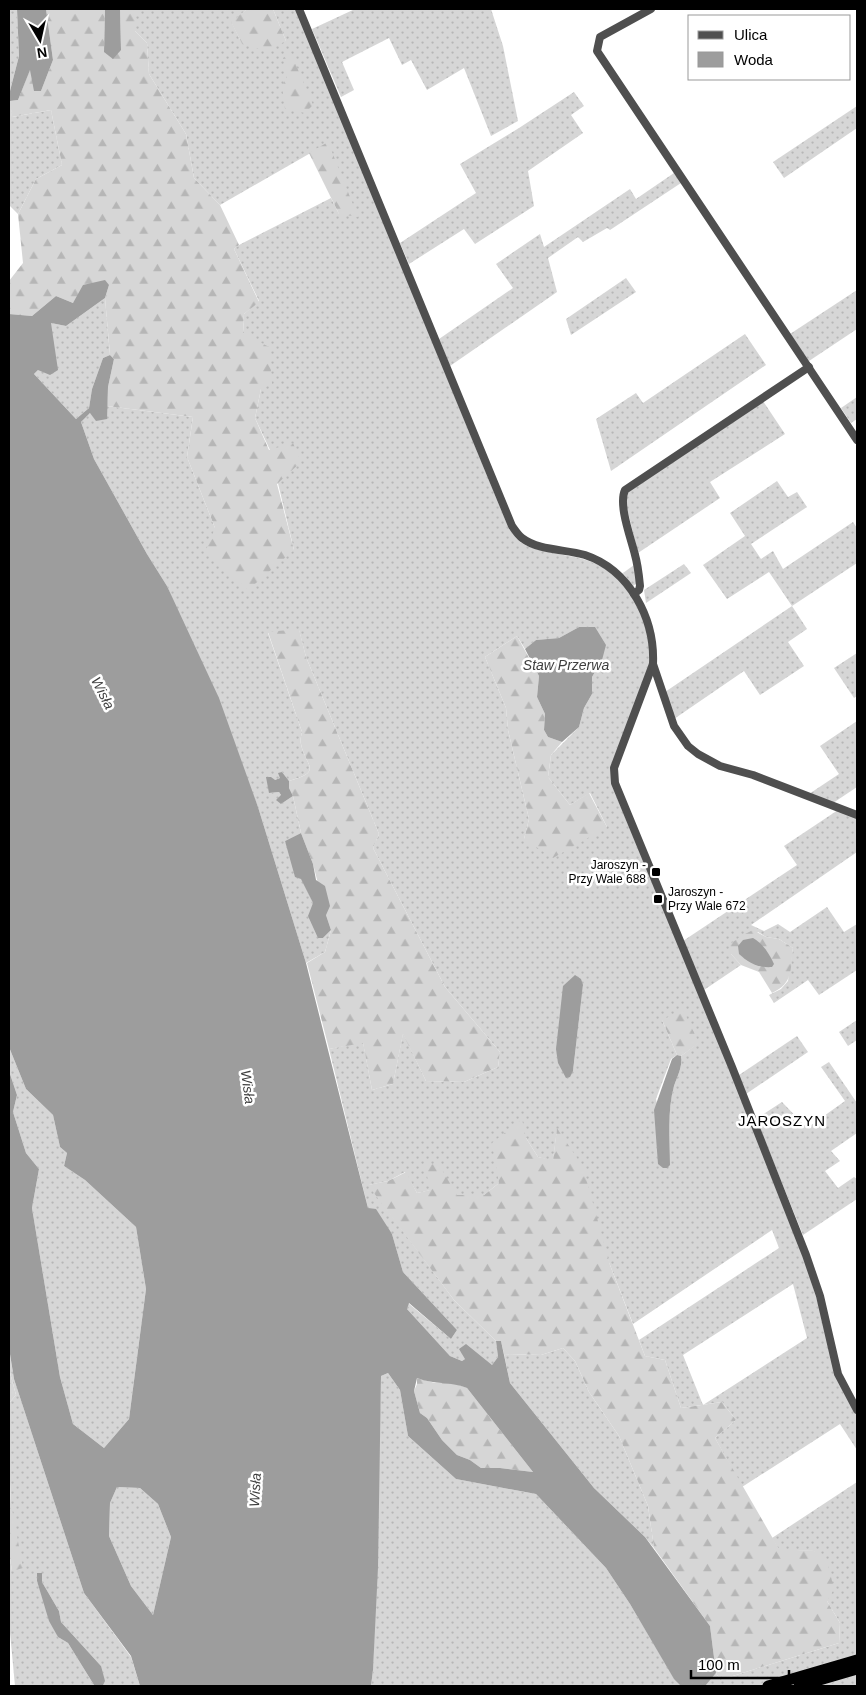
<svg xmlns="http://www.w3.org/2000/svg" width="866" height="1695" viewBox="0 0 866 1695" font-family="Helvetica,sans-serif">
	<style>
		.grass { fill: url(#grass-dots); fill-rule: evenodd }
		.forest { fill: url(#forest-firs) }
		.water { fill: #9d9d9d; fill-rule: evenodd }
		.lines { fill: none; stroke-linecap: round; stroke-linejoin: round }
		.highway-casing { stroke: #dbdbdb; stroke-width: 12 }
		.minor { stroke: #4f4f4f; stroke-width: 8 }
		.highway { stroke: #000; stroke-width: 11 }
		.poi-dot { fill: #000; stroke: #fff; stroke-width: 2 }
		.labels { text-anchor: middle; dominant-baseline: central; stroke-width: 5; stroke-linejoin: round; paint-order: stroke }
		.poi-label { font-size: 12px; fill: #000; stroke: #fff; text-anchor: end }
		.water-label { font-size: 14px; font-style: italic; fill: #3e3e3e; stroke: #fff }
		.quarter-label { font-size: 15px; letter-spacing: 1px; fill: #000; stroke: #fff }
	</style>
	<defs>
		<pattern id="grass-dots" width="8" height="8" patternUnits="userSpaceOnUse" patternTransform="scale(1.25)"><rect width="8" height="8" fill="#d6d6d6"/><path d="M2 2h.1M6 6h.1" fill="none" stroke="#b6b6b6" stroke-width="1.8" stroke-linecap="round"/></pattern>
		<pattern id="forest-firs" width="22" height="20" patternUnits="userSpaceOnUse" patternTransform="scale(1.25)"><rect width="22" height="20" fill="#d6d6d6"/><path d="M5 1l3.5 6h-7zM16 11l3.5 6h-7z" fill="#b6b6b6"/></pattern>
	</defs>
	<rect width="100%" height="100%" fill="#fff"/>
	<g class="grass">
		<polygon points="9,9 17,9 19,56 10,91 12,117 51,110 62,165 36,179 18,214 9,205"/>
		<path d="M 135,9 L 247,9 L 232,23 L 242,44 L 286,41 L 273,9 L 296,9 L 509,529 C 512,532 515,538 519,541 C 534,553 570,554 589,561 C 629,575 651,622 650,662 L 612,768 L 611,777 L 613,788 L 724,1055 L 803,1255 L 820,1310 L 837,1378 L 857,1416 L 857,1450 L 840,1424 L 742,1487 L 715,1438 L 736,1420 L 722,1402 L 681,1408 L 665,1360 L 645,1356 L 639,1340 L 779,1248 L 772,1230 L 633,1324 L 557,1129 L 553,1161 L 538,1157 L 526,1138 L 499,1183 L 484,1195 L 456,1195 L 431,1190 L 417,1193 L 405,1172 L 388,1181 L 369,1185 L 454,1300 L 496,1341 L 498,1357 L 492,1365 L 465,1359 L 462,1361 L 450,1356 L 407,1309 L 408,1303 L 451,1339 L 457,1330 L 403,1272 L 392,1234 L 368,1208 L 329,1049 L 363,1042 L 372,1090 L 393,1084 L 403,1033 L 426,1081 L 464,1082 L 498,1067 L 500,1052 L 445,987 L 373,848 L 379,834 L 306,657 L 299,630 L 268,633 L 302,732 C 301,736 300,741 301,744 C 305,765 324,772 289,781 L 282,772 L 280,778 L 275,780 L 269,793 L 279,792 L 281,795 L 281,804 L 293,796 L 301,833 L 285,841 L 313,903 L 323,938 L 331,930 L 325,952 L 306,963 L 258,807 L 167,586 L 147,554 L 94,459 L 81,422 L 90,413 L 106,419 L 107,406 L 193,417 L 187,457 L 215,528 L 294,550 L 270,450 L 255,418 L 261,389 L 243,333 L 244,314 L 259,301 L 234,249 L 239,245 L 331,198 L 339,214 L 328,143 L 220,205 L 194,178 L 186,134 L 149,74 L 147,43 L 135,31 ZM 579,627 L 602,660 L 592,677 L 592,694 L 584,708 L 579,727 L 551,755 L 548,777 L 570,805 L 590,793 L 607,827 L 524,839 L 529,819 L 508,730 L 506,708 L 485,657 L 517,636 L 525,649 L 536,640 L 559,638 ZM 583,985 L 573,1071 L 563,987 ZM 662,1020 L 698,1043 L 681,1056 C 683,1066 677,1077 674,1086 C 667,1111 670,1139 670,1165 L 656,1099 L 671,1059 L 677,1055 ZM 793,1284 L 807,1338 L 703,1405 L 683,1355 Z"/>
		<polygon points="355,9 491,9 503,46 518,121 491,136 464,68 427,90 411,60 402,65 389,38 342,62 354,90 341,97 312,29"/>
		<polygon points="574,92 584,106 571,115 583,133 528,171 534,206 475,244 464,229 409,264 400,243 476,193 460,164 519,128"/>
		<polygon points="857,106 857,128 784,178 773,162"/>
		<polygon points="674,173 681,183 610,230 607,228 583,242 578,237 548,258 557,292 450,366 439,339 513,288 496,264 540,234 544,247 630,189 636,199"/>
		<polygon points="626,278 636,292 571,335 566,319"/>
		<polygon points="857,290 857,329 809,361 790,334"/>
		<polygon points="105,298 110,355 103,358 92,389 89,408 76,419 34,374 38,370 51,323 66,326"/>
		<polygon points="745,334 766,365 611,471 596,419 636,393 643,403"/>
		<polygon points="857,397 857,419 851,423 841,408"/>
		<polygon points="763,401 785,434 710,482 720,498 638,553 625,500 630,489"/>
		<polygon points="777,481 788,497 797,492 807,507 751,544 761,559 773,551 783,569 853,522 857,528 857,563 792,606 807,629 788,642 804,666 760,695 744,671 674,719 665,692 792,606 769,572 727,599 703,565 745,536 730,513"/>
		<polygon points="684,564 691,573 646,603 644,590"/>
		<polygon points="634,565 637,583 633,586 623,573"/>
		<polygon points="857,653 857,696 854,698 834,668"/>
		<polygon points="857,721 857,787 833,803 809,794 839,774 820,746"/>
		<polygon points="838,810 857,818 857,852 751,925 764,931 778,924 790,932 827,907 844,932 857,924 857,970 819,995 808,980 774,1003 769,995 781,989 788,981 793,948 779,939 766,937 758,932 731,954 741,965 704,990 683,941 797,865 784,846"/>
		<polygon points="857,1020 857,1040 848,1046 839,1032"/>
		<polygon points="797,1036 808,1052 746,1094 739,1075"/>
		<polygon points="9,1047 26,1089 53,1115 60,1147 67,1153 64,1166 85,1180 136,1227 146,1289 129,1419 104,1448 73,1424 60,1377 32,1208 39,1169 26,1153 13,1112 17,1095 9,1071"/>
		<polygon points="829,1062 857,1103 857,1133 831,1151 840,1161 825,1171 838,1188 854,1177 857,1179 857,1199 803,1235 756,1119 782,1102 807,1128 845,1101 821,1067"/>
		<polygon points="563,1348 575,1361 589,1392 619,1436 648,1506 654,1548 645,1537 594,1488 510,1383 504,1354 541,1355"/>
		<path d="M 9,1349 L 14,1379 L 84,1593 L 131,1657 L 140,1686 L 15,1686 L 9,1622 L 9,1552 L 12,1571 C 11,1514 9,1459 9,1403 L 16,1395 L 9,1369 ZM 42,1573 L 42,1582 L 59,1611 L 61,1622 L 101,1666 L 94,1685 L 68,1643 L 58,1637 L 37,1581 Z"/>
		<polygon points="388,1373 400,1390 408,1436 456,1479 536,1494 606,1568 630,1604 674,1678 681,1686 371,1686 373,1670 381,1376"/>
		<polygon points="857,1482 857,1686 704,1686 716,1673 720,1680 839,1643 840,1623 827,1601 814,1551 779,1550 772,1538"/>
		<polygon points="117,1487 140,1488 158,1504 171,1537 153,1615 131,1586 109,1536 110,1503"/>
	</g>
	<g class="forest">
		<polygon points="46,9 105,9 104,52 121,50 120,9 135,9 135,31 147,43 149,74 186,134 194,178 220,205 239,245 234,249 259,302 244,314 243,333 269,347 272,384 261,389 255,418 269,450 293,443 301,462 277,484 294,550 248,590 206,550 215,528 187,457 193,417 107,406 108,387 114,359 110,355 105,298 109,285 73,303 56,296 32,316 9,314 9,281 23,263 18,214 36,179 62,165 51,110 12,117 10,101 18,100 30,69 41,91 53,60"/>
		<polygon points="247,9 273,9 286,41 266,51 242,44 231,22"/>
		<polygon points="291,53 313,105 305,113 285,109 282,86 287,77 283,58"/>
		<polygon points="328,142 358,217 339,214 309,153"/>
		<path d="M 299,629 L 306,657 L 379,834 L 373,848 L 445,987 L 500,1052 L 498,1067 L 464,1082 L 426,1081 L 403,1034 L 393,1084 L 372,1090 L 363,1043 L 329,1049 L 307,963 L 325,952 L 331,930 L 326,915 L 313,864 L 301,833 L 293,796 L 289,788 L 289,781 C 324,772 305,765 301,744 C 300,741 301,736 302,732 L 268,632 Z"/>
		<polygon points="517,636 539,676 537,697 545,714 544,730 548,737 562,742 551,755 548,777 570,805 589,793 607,827 553,858 524,839 529,819 508,730 506,708 485,657"/>
		<path d="M 753,930 L 766,937 L 779,939 L 793,948 C 790,969 794,983 772,993 L 759,972 L 741,965 L 731,954 L 730,944 L 743,935 Z"/>
		<polygon points="683,1010 699,1043 681,1056 677,1055 662,1020"/>
		<polygon points="522,1119 526,1138 538,1157 553,1160 557,1128 583,1167 610,1265 645,1356 665,1360 681,1408 722,1402 736,1420 715,1438 779,1549 814,1551 827,1561 834,1589 827,1601 840,1623 839,1643 720,1680 716,1673 710,1626 654,1548 648,1506 619,1436 589,1392 575,1361 563,1348 541,1355 504,1354 501,1341 496,1341 454,1300 368,1185 388,1181 406,1172 417,1193 430,1190 425,1166 438,1163 457,1195 484,1195 499,1183 492,1143"/>
		<polygon points="9,1369 16,1395 9,1403"/>
		<polygon points="417,1378 435,1383 454,1383 467,1388 533,1472 500,1468 481,1468 470,1460 457,1455 442,1440 427,1418 420,1413 414,1391 417,1384"/>
		<polygon points="9,1482 11,1504 23,1568 12,1571 9,1552"/>
	</g>
	<g class="water">
		<polygon points="17,9 46,9 53,60 41,91 34,91 30,70 18,100 10,101 10,91 19,56"/>
		<polygon points="105,9 120,9 121,50 113,59 104,52"/>
		<path d="M 105,280 L 109,285 L 105,298 L 66,326 L 51,323 L 58,370 L 50,375 L 38,370 L 34,374 L 76,419 L 89,408 L 92,389 L 103,358 L 110,355 L 114,359 L 108,387 L 107,419 L 96,421 L 90,413 L 81,422 L 94,459 L 147,554 L 167,586 L 219,698 L 258,807 L 306,963 L 368,1208 L 376,1209 L 392,1234 L 403,1272 L 457,1330 L 451,1339 L 409,1303 L 407,1309 L 450,1356 L 462,1361 L 465,1359 L 459,1349 L 466,1344 L 492,1365 L 498,1357 L 496,1341 L 501,1341 L 510,1383 L 594,1488 L 645,1537 L 710,1626 L 716,1673 L 705,1686 L 681,1686 L 674,1679 L 630,1604 L 606,1568 L 536,1494 L 456,1479 L 408,1436 L 400,1390 L 388,1373 L 381,1376 L 378,1567 L 373,1670 L 371,1686 L 140,1686 L 131,1656 L 84,1593 L 14,1379 L 9,1348 L 9,1156 L 10,1155 L 9,1150 L 9,1071 L 17,1095 L 13,1112 L 26,1153 L 39,1169 L 32,1208 L 60,1377 L 73,1424 L 104,1448 L 129,1419 L 146,1289 L 136,1227 L 85,1180 L 64,1166 L 67,1153 L 60,1147 L 53,1115 L 26,1089 L 9,1047 L 9,314 L 32,316 L 56,296 L 73,303 L 83,285 ZM 417,1378 C 435,1385 449,1381 467,1388 L 533,1472 L 500,1468 L 481,1468 L 470,1460 L 457,1455 L 442,1440 L 427,1418 L 420,1413 L 414,1391 ZM 117,1487 L 140,1488 L 158,1504 L 171,1537 L 153,1615 L 131,1586 L 109,1536 L 110,1503 Z"/>
		<polygon points="579,627 595,627 606,645 602,660 592,677 592,694 584,708 579,727 562,742 548,737 544,730 545,714 537,697 539,676 525,649 536,640 559,638"/>
		<polygon points="282,772 289,781 289,788 293,796 281,804 276,800 281,795 279,792 269,793 266,777 271,777 275,780 280,778 278,773"/>
		<polygon points="301,833 313,864 316,880 325,886 330,906 326,915 331,930 323,938 318,938 308,916 313,903 301,879 295,877 285,841"/>
		<path d="M 753,938 C 763,944 769,953 774,964 L 772,967 C 758,968 749,963 739,954 L 738,946 L 743,940 Z"/>
		<polygon points="575,975 581,979 583,985 573,1071 570,1077 566,1078 558,1063 556,1049 563,986"/>
		<path d="M 677,1055 L 681,1056 C 683,1066 677,1077 674,1086 C 667,1111 670,1139 670,1165 L 667,1168 L 663,1168 L 658,1164 L 654,1110 L 672,1059 Z"/>
		<polygon points="37,1573 42,1573 42,1582 59,1611 61,1622 101,1666 105,1681 103,1685 94,1685 68,1643 58,1637 49,1621 37,1581"/>
	</g>
	<g class="lines">
		<defs>
			<g id="highway">
				<polyline points="768,1686 857,1660"/>
				<polyline points="799,1686 857,1669"/>
			</g>
		</defs>
		<use href="#highway" class="highway-casing"/>
		<g class="minor">
			<path d="M 299,9 L 512,526 C 515,530 518,535 522,538 C 539,551 565,549 585,555 C 630,570 655,619 653,664 L 614,768 L 615,783 L 732,1067 L 806,1255 L 820,1296 L 838,1374 L 857,1410"/>
			<polyline points="651,9 600,37 597,51 857,440"/>
			<path d="M 634,594 L 639,590 L 640,586 C 639,576 638,565 635,555 C 631,538 618,505 625,490 L 809,367"/>
			<polyline points="653,664 674,726 688,746 698,754 720,766 753,775 857,815"/>
		</g>
		<use href="#highway" class="highway"/>
	</g>
	<g class="poi-dot">
		<rect x="651" y="867" width="10" height="10" rx="2.5"/>
		<rect x="653" y="894" width="10" height="10" rx="2.5"/>
	</g>
	<g class="labels">
		<g class="poi-label">
			<text x="646" y="865">Jaroszyn -<tspan x="646" dy="14">Przy Wale 688</tspan></text>
			<text x="668" y="892" text-anchor="start">Jaroszyn -<tspan x="668" dy="14">Przy Wale 672</tspan></text>
		</g>
		<g class="water-label">
			<text x="566" y="665">Staw Przerwa</text>
			<text transform="translate(103 693) rotate(63)">Wisła</text>
			<text transform="translate(248 1087) rotate(82)">Wisła</text>
			<text transform="translate(255 1490) rotate(-87)">Wisła</text>
		</g>
		<g class="quarter-label">
			<text x="782" y="1120">JAROSZYN</text>
		</g>
	</g>
	<rect width="866" height="1695" fill="none" stroke="#000000" stroke-width="20"/>
	<rect x="688" y="15" width="162" height="65" fill="#ffffff" stroke="#999999"/>
	<rect x="698" y="31" width="25" height="8" fill="#4f4f4f" stroke="#999999"/>
	<text x="734" y="40" font-size="15" fill="#000000">Ulica</text>
	<rect x="698" y="52" width="25" height="15" fill="#9d9d9d" stroke="#999999"/>
	<text x="734" y="65" font-size="15" fill="#000000">Woda</text>
	<g transform="translate(40 40) rotate(171)" stroke="#ffffff" stroke-width="4" paint-order="stroke">
	<path d="M0-4L9 19L0 12L-9 19Z" fill="#000000"/>
	<text y="-8" font-size="14" font-weight="bold" text-anchor="middle" fill="#000000">N</text>
	</g>
	<path d="M691 1670v8h98v-8" fill="none" stroke="#000000" stroke-width="2.5"/>
	<text x="698" y="1670" font-size="15" fill="#000000" stroke="#ffffff" stroke-width="4" paint-order="stroke">100 m</text>
</svg>
